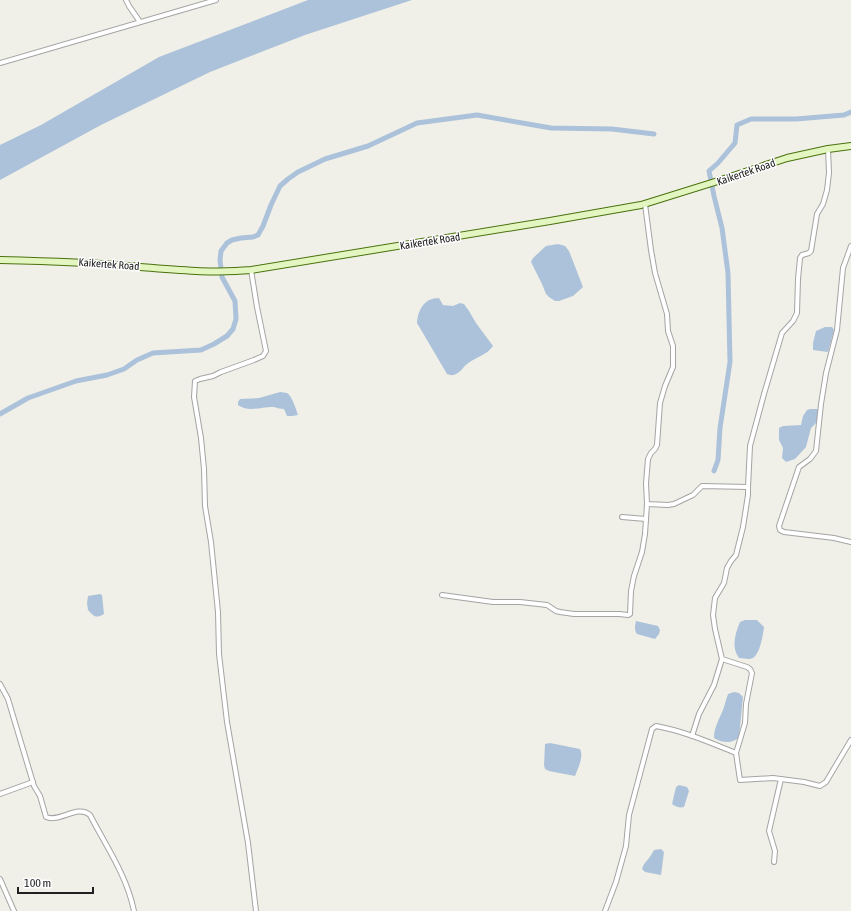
<svg xmlns="http://www.w3.org/2000/svg" width="851" height="911" viewBox="0 0 851 911" font-family="'Asap Condensed',sans-serif">
	<style>
		.water { fill: #acc2da }
		.lines { fill: none; stroke-linecap: round; stroke-linejoin: round }
		.canal { stroke: #acc2da; stroke-width: 5 }
		.street-casing { stroke: #a4a4a4; stroke-width: 6 }
		.secondary-casing { stroke: #4a710e; stroke-width: 8 }
		.street { stroke: #fff; stroke-width: 4 }
		.secondary { stroke: #e3f5c1; stroke-width: 6 }
		.labels { text-anchor: middle; dominant-baseline: central; stroke-width: 3; stroke-linejoin: round; paint-order: stroke }
		.street-label { font-size: 11px; fill: #202020; stroke: #fff }
	</style>
	<rect width="100%" height="100%" fill="#f0f0e8"/>
	<g class="water">
		<polygon points="308,0 412,0 305,35 210,72 101,125 0,180 0,145 41,125 159,57"/>
		<polygon points="558,244 565,246 569,251 583,287 573,296 559,301 555,301 549,297 546,294 542,284 531,262 533,258 546,246"/>
		<path d="M 439,298 L 443,305 L 453,306 L 460,303 L 464,304 L 469,311 L 476,323 L 493,346 C 487,355 476,357 467,364 C 463,367 461,372 456,374 C 452,376 450,375 447,374 L 417,323 C 418,310 424,298 439,298 Z"/>
		<polygon points="825,327 832,327 834,330 828,352 813,350 813,343 816,331"/>
		<path d="M 280,392 C 281,392 286,393 287,393 C 292,396 296,409 298,415 L 292,416 L 287,416 L 284,409 C 281,409 277,408 274,407 C 263,406 248,413 238,405 L 238,402 L 240,399 L 259,398 Z"/>
		<polygon points="810,409 819,409 817,422 811,428 806,447 795,459 786,462 782,458 783,448 779,440 779,428 783,426 801,425 803,416 807,410"/>
		<path d="M 100,594 L 102,595 L 104,614 C 95,619 94,616 88,610 L 87,603 L 88,596 Z"/>
		<path d="M 745,620 L 757,620 L 764,627 C 763,635 760,654 753,658 C 749,660 744,658 739,658 C 731,647 735,634 740,622 Z"/>
		<path d="M 636,621 L 658,626 L 660,630 L 659,634 L 655,639 L 637,634 C 634,630 635,625 636,621 Z"/>
		<path d="M 734,692 L 739,693 L 743,697 L 739,737 C 733,744 722,743 714,738 C 714,727 719,720 723,710 C 725,705 726,699 728,694 Z"/>
		<path d="M 550,743 L 580,749 C 584,757 578,768 575,776 L 549,771 L 545,769 L 544,765 L 545,744 Z"/>
		<path d="M 679,785 L 687,787 L 689,791 L 684,807 C 680,808 676,807 672,804 L 676,787 Z"/>
		<path d="M 661,849 L 664,852 L 661,875 L 645,872 L 642,869 C 644,863 645,863 649,858 C 651,856 652,853 654,850 Z"/>
	</g>
	<g class="lines">
		<g class="canal">
			<polyline points="0,414 28,398 76,381 107,375 124,369 137,360 153,353 201,350 214,344 227,336 233,329 236,319 235,301 222,277 220,260 221,251 227,243 232,240 241,238 253,237 258,235 263,226 271,205 280,186 288,179 298,172 325,159 368,146 417,123 477,115 551,128 612,129 654,134"/>
			<polyline points="714,471 718,460 720,428 730,362 728,273 722,228 714,196 709,171 718,163 735,143 737,125 751,119 796,119 844,115 851,112"/>
		</g>
		<defs>
			<g id="street">
				<polyline points="126,0 129,6 140,22"/>
				<polyline points="0,63 216,0"/>
				<polyline points="851,246 843,268 837,330 826,373 821,404 816,451 810,459 799,467 779,526 780,530 784,532 834,538 851,542"/>
				<polyline points="251,270 257,307 266,351 263,356 254,360 221,372 213,376 200,379 195,381 194,397 201,438 204,469 205,506 211,542 218,612 219,654 227,722 248,843 256,911"/>
				<polyline points="748,487 750,446 764,394 782,333 793,321 797,313 798,279 800,258 802,255 809,253 811,251 817,214 823,204 827,190 829,173 828,149"/>
				<polyline points="622,517 646,519"/>
				<polyline points="442,595 493,602 520,602 547,605 556,611 560,612 574,614 619,614 628,615 630,614 631,591 634,576 642,552 645,534 647,504"/>
				<path d="M 0,684 L 8,699 L 34,786 L 40,796 L 46,817 C 59,823 78,804 90,815 C 106,846 127,876 134,911"/>
				<polyline points="692,736 699,714 714,685 722,659"/>
				<polyline points="736,753 740,780 773,778 804,782 820,786 826,782 851,740"/>
				<polyline points="0,794 33,782"/>
				<polyline points="774,862 775,851 769,831 781,779"/>
				<polyline points="0,879 14,911"/>
				<path d="M 605,911 L 616,882 L 626,846 L 629,815 L 652,729 L 656,726 C 684,731 711,743 736,753 L 745,723 L 746,704 L 752,673 L 750,669 L 747,667 L 722,659 L 715,629 L 713,615 L 715,598 L 724,583 L 727,568 L 731,561 L 736,555 L 743,527 L 748,495 L 748,487 L 702,486 L 693,495 L 674,504 L 668,505 L 647,504 L 646,483 L 648,459 L 651,453 L 655,449 L 657,445 L 660,403 L 665,386 L 673,367 L 673,346 L 668,331 L 667,314 L 655,273 L 651,250 L 645,204"/>
			</g>
			<path id="secondary" d="M 0,260 C 43,261 86,262 128,266 C 169,269 210,274 251,270 L 550,221 L 641,205 L 718,181 L 787,158 L 828,149 L 851,146"/>
		</defs>
		<use href="#street" class="street-casing"/>
		<use href="#secondary" class="secondary-casing"/>
		<use href="#street" class="street"/>
		<use href="#secondary" class="secondary"/>
	</g>
	<g class="labels">
		<g class="street-label">
			<text transform="translate(746 172) rotate(-19)">Kaikertek Road</text>
			<text transform="translate(430 241) rotate(-9)">Kaikertek Road</text>
			<text transform="translate(109 264) rotate(4)">Kaikertek Road</text>
		</g>
	</g>
	<path d="M18 887v6h75v-6" fill="none" stroke="#202020" stroke-width="2"/>
	<text x="24" y="887" font-size="12" fill="#202020" stroke="#ffffff" stroke-width="3" paint-order="stroke">100 m</text>
</svg>
